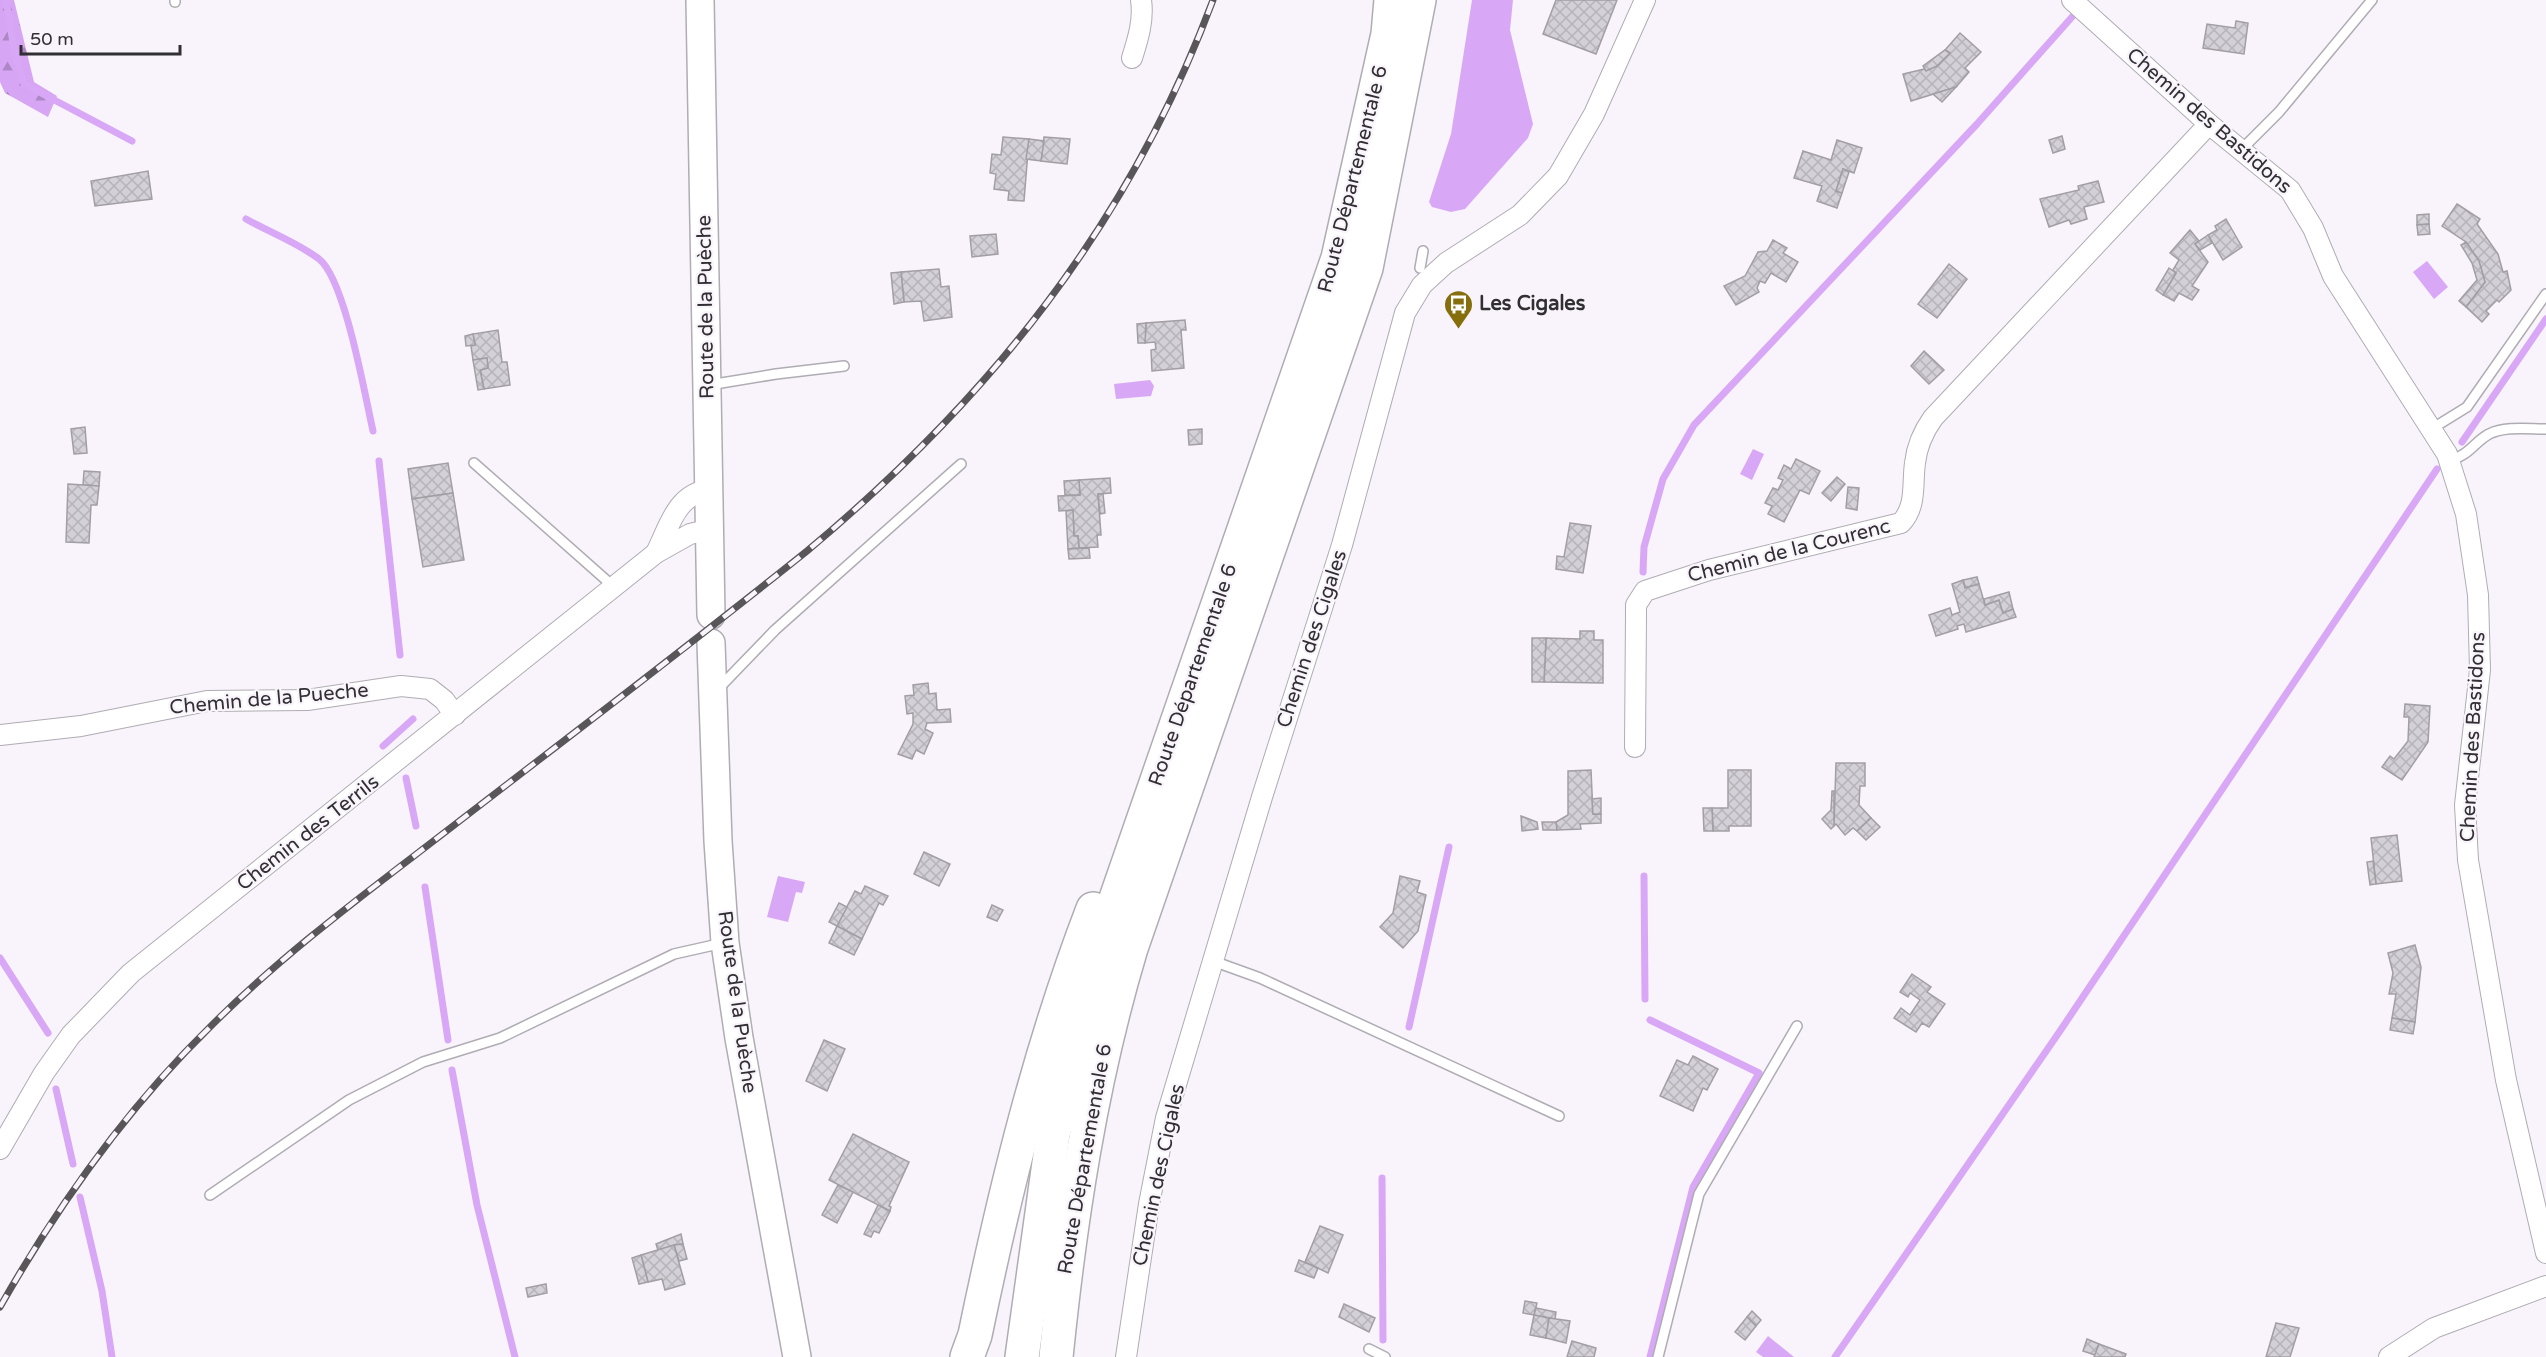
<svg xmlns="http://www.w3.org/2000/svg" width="2546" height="1357" viewBox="0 0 2546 1357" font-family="'Varela Round',sans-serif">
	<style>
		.forest { fill: url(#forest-firs) }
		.water { fill: #d8a8f6 }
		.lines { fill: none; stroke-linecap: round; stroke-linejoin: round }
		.stream { stroke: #d8a8f6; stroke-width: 7 }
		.building { fill: url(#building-cross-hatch); stroke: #a29ea4; stroke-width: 1.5 }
		.lane-casing { stroke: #b0acb3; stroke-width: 12 }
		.street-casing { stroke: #b0acb3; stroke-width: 22 }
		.secondary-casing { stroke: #b0acb3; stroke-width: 30 }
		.highway-casing { stroke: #b0acb3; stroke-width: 36 }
		.lane { stroke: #fff; stroke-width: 9 }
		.street { stroke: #fff; stroke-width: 20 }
		.secondary { stroke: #fff; stroke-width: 27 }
		.highway { stroke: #fff; stroke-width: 33 }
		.rail-casing { stroke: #59565a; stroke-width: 7 }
		.rail { stroke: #f9f4fb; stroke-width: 4.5; stroke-dasharray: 14; stroke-linecap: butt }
		.labels { text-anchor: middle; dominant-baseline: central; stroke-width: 4.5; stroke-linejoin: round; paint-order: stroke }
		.street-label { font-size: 20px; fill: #312f32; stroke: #f9f4fb }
		.poi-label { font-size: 20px; font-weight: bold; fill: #312f32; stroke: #f9f4fb; text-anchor: start }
	</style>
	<defs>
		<pattern id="forest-firs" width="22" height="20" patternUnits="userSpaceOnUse" patternTransform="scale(1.5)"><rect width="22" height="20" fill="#d6a5f4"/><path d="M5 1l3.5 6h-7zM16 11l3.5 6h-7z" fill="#ae87c6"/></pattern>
		<pattern id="building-cross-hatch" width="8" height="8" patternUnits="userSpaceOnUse" patternTransform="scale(1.5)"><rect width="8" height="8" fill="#d4d0d7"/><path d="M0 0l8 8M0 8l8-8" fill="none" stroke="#b6b3b9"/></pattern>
	</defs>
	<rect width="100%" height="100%" fill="#f9f4fb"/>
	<polygon class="forest" points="0,0 14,0 34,82 57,96 48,117 5,93 0,82"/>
	<g class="water">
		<polygon points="1472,0 1513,0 1510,30 1533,124 1528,138 1465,209 1451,212 1432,207 1429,202 1451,134"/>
		<polygon points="2427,261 2448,287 2434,299 2413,272"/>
		<polygon points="1150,380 1154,386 1151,396 1116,399 1114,384"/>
		<polygon points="1753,449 1764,454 1752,480 1740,474"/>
		<polygon points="778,876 805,882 802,893 796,892 788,922 767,917"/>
		<polygon points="1768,1336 1794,1357 1763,1357 1756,1352"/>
	</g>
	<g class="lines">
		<g class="stream">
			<polyline points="6,0 14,49 24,84 132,141"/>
			<path d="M 246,219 C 269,232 298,243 319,259 C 345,279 365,396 373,431"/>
			<polyline points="2462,442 2546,319"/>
			<polyline points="379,461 400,655"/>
			<polyline points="1643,572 1644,547 1663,479 1694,425 1977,124 2072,17"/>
			<polyline points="383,746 413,719"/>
			<polyline points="406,778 416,826"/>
			<polyline points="1644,876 1645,999"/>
			<polyline points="425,887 448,1040"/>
			<polyline points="0,958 48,1033"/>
			<polyline points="1650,1020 1759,1073 1693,1187 1650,1357"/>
			<polyline points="1409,1027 1449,847"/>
			<polyline points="452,1070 477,1205 515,1357"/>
			<polyline points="56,1089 73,1164"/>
			<polyline points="1382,1178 1383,1340"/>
			<polyline points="80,1197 102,1291 112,1357"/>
			<polyline points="1835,1357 2060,1031 2437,469"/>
		</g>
	</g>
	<g class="building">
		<polygon points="1556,0 1617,0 1596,54 1543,34"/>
		<polygon points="2236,21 2248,23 2244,54 2203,48 2207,24 2235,28"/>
		<polygon points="1960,33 1981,52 1965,68 1969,72 1956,87 1911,101 1903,74 1937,66 1950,53 1945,50"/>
		<polygon points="1945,50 1950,53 1937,66 1926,71 1923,66"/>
		<polygon points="1956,87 1942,102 1933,94"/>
		<polygon points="2062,136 2065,149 2053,153 2049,140"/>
		<polygon points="1003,137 1029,139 1024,201 1008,200 1009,191 994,189 996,174 990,173 992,154 1001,155"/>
		<polygon points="1044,137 1070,139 1067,164 1041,161"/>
		<polygon points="1029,139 1044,141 1041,161 1026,159"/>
		<polygon points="1837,140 1862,148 1854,173 1843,169 1836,191 1842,193 1837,208 1817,201 1822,186 1794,178 1803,151 1831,160"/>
		<polygon points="1843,169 1849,172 1842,193 1836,191"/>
		<polygon points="148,171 152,199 95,206 91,181"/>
		<polygon points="2098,181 2104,202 2084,207 2087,219 2071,224 2069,220 2049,227 2040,199 2079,190 2078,186"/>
		<polygon points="2457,204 2480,219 2477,224 2498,254 2503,272 2507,271 2511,290 2499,302 2497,300 2486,311 2489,314 2482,322 2466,307 2485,282 2479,261 2466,242 2442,226"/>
		<polygon points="2429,214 2429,224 2417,225 2417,215"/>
		<polygon points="2226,219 2242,247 2223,260 2208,235 2217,230 2215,226"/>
		<polygon points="2429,224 2430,234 2418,235 2417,225"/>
		<polygon points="2190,230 2199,241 2195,244 2208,262 2192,286 2199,290 2192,300 2179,293 2174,301 2163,295 2176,273 2173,270 2179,260 2170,253"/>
		<polygon points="996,234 998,254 972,257 970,236"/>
		<polygon points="2208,235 2212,243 2200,250 2195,244"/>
		<polygon points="1773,240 1787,248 1783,253 1798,262 1786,282 1771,273 1765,283 1760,281 1757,288 1759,292 1736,305 1724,286 1745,276 1758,252 1767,251"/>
		<polygon points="2466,242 2479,261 2485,282 2466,307 2459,301 2477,280 2472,263 2461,245"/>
		<polygon points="1949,264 1967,279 1937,318 1918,304"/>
		<polygon points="2169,268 2176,273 2163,295 2156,290"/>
		<polygon points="939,269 941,287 949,286 952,317 924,321 921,301 904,302 901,272"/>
		<polygon points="901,272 904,302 894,304 891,273"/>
		<polygon points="1185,320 1186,330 1181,330 1184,368 1152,371 1151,350 1156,349 1155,342 1145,343 1146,323"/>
		<polygon points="1146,323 1145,343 1138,343 1137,324"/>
		<polygon points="498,330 502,362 507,362 510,385 484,389 480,370 488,368 487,358 473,360 471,346 475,345 473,334"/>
		<polygon points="473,334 475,345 466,346 465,336"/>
		<polygon points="1924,351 1944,370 1929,384 1911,366"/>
		<polygon points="487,358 488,368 480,370 484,389 478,390 473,360"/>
		<polygon points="85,427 87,453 74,454 71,429"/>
		<polygon points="1202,429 1202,444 1189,445 1188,430"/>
		<polygon points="1796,459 1820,471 1809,494 1800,490 1784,522 1768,514 1772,506 1765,503 1773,488 1778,490 1783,480 1778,478 1784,465 1791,469"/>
		<polygon points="448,463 453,493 412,499 408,469"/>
		<polygon points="84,471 100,472 99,486 83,485"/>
		<polygon points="1837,477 1845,484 1831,501 1822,493"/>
		<polygon points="1110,478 1111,493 1098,494 1101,535 1097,535 1098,547 1079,548 1078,536 1074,536 1073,510 1059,511 1058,496 1080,495 1079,480"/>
		<polygon points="1079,480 1080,495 1065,495 1064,481"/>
		<polygon points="68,484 99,486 97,505 91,505 89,543 66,542"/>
		<polygon points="1848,487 1859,488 1857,510 1846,508"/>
		<polygon points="453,493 464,560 423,567 412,499"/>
		<polygon points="1098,494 1103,494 1105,513 1100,514"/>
		<polygon points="1073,510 1074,536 1078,536 1079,548 1068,549 1066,511"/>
		<polygon points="1570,523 1591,526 1583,573 1556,569 1557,556 1564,557"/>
		<polygon points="1089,548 1090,558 1069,559 1068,549"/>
		<polygon points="1977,577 1979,584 1965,588 1963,580"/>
		<polygon points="1963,580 1965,588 1979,584 1985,605 1999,600 2003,613 2013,609 2016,617 1966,632 1964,624 1957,626 1958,629 1936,636 1929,615 1950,608 1952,615 1960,612 1952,584"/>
		<polygon points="2009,592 2013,609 2003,613 1999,600 1985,605 1984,599"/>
		<polygon points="1580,631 1594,631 1594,640 1603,640 1603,683 1544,682 1546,638 1580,639"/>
		<polygon points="1532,638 1546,638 1544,682 1532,682"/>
		<polygon points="928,683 929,694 936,693 937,710 950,709 951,722 927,723 925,729 933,733 924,754 916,750 912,759 898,754 913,724 913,713 907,714 905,696 914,695 913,685"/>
		<polygon points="2405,704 2430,706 2428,742 2402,780 2382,767 2390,756 2394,759 2408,741 2409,717 2404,717"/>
		<polygon points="1836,763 1865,763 1865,786 1860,786 1859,805 1871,818 1857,831 1853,828 1845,835 1836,824 1834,826"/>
		<polygon points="1591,770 1593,814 1601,814 1601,823 1580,824 1581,829 1557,830 1556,822 1568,815 1568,771"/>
		<polygon points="1728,770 1751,770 1751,826 1729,826 1729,831 1713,831 1712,808 1728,808"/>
		<polygon points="1832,791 1834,791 1834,826 1831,829 1822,819 1831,810"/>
		<polygon points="1601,798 1601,814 1593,814 1592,799"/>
		<polygon points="1703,808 1712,808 1713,831 1704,831"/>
		<polygon points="1521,816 1537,822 1538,829 1522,831"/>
		<polygon points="1871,818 1880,827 1866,840 1857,831"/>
		<polygon points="1542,822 1556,822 1557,830 1543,830"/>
		<polygon points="2397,835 2402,881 2376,884 2371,838"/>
		<polygon points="924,852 950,864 939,886 914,874"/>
		<polygon points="2373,861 2376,884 2370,885 2367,862"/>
		<polygon points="1400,876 1420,881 1417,892 1426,895 1418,931 1403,948 1380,927 1393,913"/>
		<polygon points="865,886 888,896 883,905 879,903 862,939 837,926 855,891 861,894"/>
		<polygon points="839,903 847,907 837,926 829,922"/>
		<polygon points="992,905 1003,910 997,921 987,917"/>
		<polygon points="837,926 862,939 854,955 829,943"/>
		<polygon points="2415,945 2421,967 2415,1022 2392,1018 2396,994 2389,994 2393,973 2388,953"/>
		<polygon points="1912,974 1931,987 1927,992 1945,1004 1929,1027 1922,1023 1916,1032 1894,1018 1901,1008 1910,1015 1920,1000 1910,993 1908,997 1900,992"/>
		<polygon points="2392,1018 2415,1022 2413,1034 2390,1030"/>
		<polygon points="824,1040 845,1049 827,1091 806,1081"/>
		<polygon points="1693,1056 1718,1069 1707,1090 1703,1088 1693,1111 1660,1096 1677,1060 1688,1065"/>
		<polygon points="853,1134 909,1162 889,1206 891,1207 890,1211 829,1180"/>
		<polygon points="838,1185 853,1192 837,1223 822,1215"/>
		<polygon points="878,1205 890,1211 879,1233 874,1231 871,1237 864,1234"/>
		<polygon points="1320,1226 1343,1235 1328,1273 1305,1262"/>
		<polygon points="681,1234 683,1244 658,1250 656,1244"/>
		<polygon points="683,1244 687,1259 679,1261 674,1245"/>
		<polygon points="674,1245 685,1284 665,1290 662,1279 648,1282 641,1255"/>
		<polygon points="641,1255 648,1282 639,1284 632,1258"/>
		<polygon points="1299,1260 1318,1268 1314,1278 1295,1271"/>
		<polygon points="546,1284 547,1293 528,1297 526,1288"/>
		<polygon points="1525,1301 1537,1303 1534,1315 1523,1313"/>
		<polygon points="1344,1304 1375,1318 1369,1332 1339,1317"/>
		<polygon points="1536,1308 1556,1312 1555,1319 1534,1315"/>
		<polygon points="1752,1311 1761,1320 1756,1326 1747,1317"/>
		<polygon points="1534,1315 1549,1318 1546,1338 1530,1335"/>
		<polygon points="1747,1317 1756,1326 1745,1340 1735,1332"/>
		<polygon points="1549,1318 1570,1321 1566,1343 1546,1338"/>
		<polygon points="2276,1323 2299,1328 2290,1357 2266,1357"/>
		<polygon points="2087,1339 2099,1344 2095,1355 2083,1351"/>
		<polygon points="1572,1341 1596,1348 1594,1357 1567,1357"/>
		<polygon points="2099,1344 2126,1354 2125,1357 2094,1357"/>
	</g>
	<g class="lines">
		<defs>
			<g id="lane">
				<polyline points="175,0 175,2"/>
				<polyline points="2241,150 2279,112 2372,0"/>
				<polyline points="1420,268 1423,251"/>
				<polyline points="709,385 776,374 844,366"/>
				<polyline points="2433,428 2467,407 2546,294"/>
				<path d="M 2449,461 C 2471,454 2473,443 2489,434 C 2505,426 2528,429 2546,429"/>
				<polyline points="474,463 614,587"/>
				<polyline points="718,689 775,630 961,464"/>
				<polyline points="1213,961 1260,978 1559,1116"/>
				<polyline points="210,1195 349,1100 423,1062 500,1038 674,954 723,943"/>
				<polyline points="1369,1349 1385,1357"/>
				<polyline points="1658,1357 1699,1194 1797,1026"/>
			</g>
			<g id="street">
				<polyline points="2072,0 2209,124 2290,190 2313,228 2333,276 2447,454 2466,514 2478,595 2480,670 2465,805 2468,860 2506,1080 2546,1253"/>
				<path d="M 1132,58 C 1138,39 1144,20 1141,0"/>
				<path d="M 711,489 C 676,494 670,525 656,553 L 690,534 L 711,529"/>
				<polyline points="0,735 81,726 207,701 307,700 401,686 430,689 444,700 455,715"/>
				<path d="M 1635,747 L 1636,615 L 1636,605 L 1645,591 L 1709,570 L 1901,523 C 1917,506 1912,484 1915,463 C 1917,445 1923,432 1933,418 L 2209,124"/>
				<polyline points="0,1149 44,1073 71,1035 131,973 656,553"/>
				<polyline points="1126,1357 1149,1204 1166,1118 1262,797 1342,545 1405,313 1422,285 1446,263 1520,215 1558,176 1594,114 1645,0"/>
				<polyline points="2389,1357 2434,1328 2546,1286"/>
			</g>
			<g id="secondary">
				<polyline points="700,0 711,615"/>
				<polyline points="711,643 718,841 725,943 739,1038 797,1357"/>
			</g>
			<g id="highway">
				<path d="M 967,1357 L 975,1335 C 1005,1190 1040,1047 1093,909"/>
				<polyline points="1022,1357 1053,1134 1111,913 1338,258 1388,34 1391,0"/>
				<path d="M 1056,1357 C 1070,1219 1091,1081 1131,948 L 1366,268 L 1419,0"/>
			</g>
		</defs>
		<use href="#lane" class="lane-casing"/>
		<use href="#street" class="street-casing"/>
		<use href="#secondary" class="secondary-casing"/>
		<use href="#highway" class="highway-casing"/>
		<use href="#lane" class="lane"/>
		<use href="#street" class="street"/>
		<use href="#secondary" class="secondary"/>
		<use href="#highway" class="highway"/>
		<defs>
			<path id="rail" d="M 0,1307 C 58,1205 127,1108 211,1026 C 285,952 370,890 453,826 C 571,735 690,645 807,551 C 989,399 1129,225 1213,0"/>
		</defs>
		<use href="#rail" class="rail-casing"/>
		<use href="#rail" class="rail"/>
	</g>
	<defs>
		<symbol id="bus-pin" viewBox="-11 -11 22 30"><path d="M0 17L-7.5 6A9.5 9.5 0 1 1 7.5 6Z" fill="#876e0d" stroke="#f9f4fb"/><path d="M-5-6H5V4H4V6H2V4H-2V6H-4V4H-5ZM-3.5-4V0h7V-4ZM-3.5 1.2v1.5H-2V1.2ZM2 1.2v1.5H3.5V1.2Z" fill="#fff"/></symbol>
	</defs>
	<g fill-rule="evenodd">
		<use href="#bus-pin" x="1442" y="288" width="33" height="45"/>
	</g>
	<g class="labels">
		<g class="street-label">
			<text transform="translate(2209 121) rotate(41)">Chemin des Bastidons</text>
			<text transform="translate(1353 179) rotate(-76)">Route Départementale 6</text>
			<text transform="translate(706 307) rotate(-91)">Route de la Puèche</text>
			<text transform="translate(1789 551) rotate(-14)">Chemin de la Courenc</text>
			<text transform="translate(1312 639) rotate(-72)">Chemin des Cigales</text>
			<text transform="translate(1193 675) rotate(-71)">Route Départementale 6</text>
			<text transform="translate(269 699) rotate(-5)">Chemin de la Pueche</text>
			<text transform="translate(2473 737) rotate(-87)">Chemin des Bastidons</text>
			<text transform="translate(308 833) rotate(-38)">Chemin des Terrils</text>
			<text transform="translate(737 1002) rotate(82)">Route de la Puèche</text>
			<text transform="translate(1085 1159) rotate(-80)">Route Départementale 6</text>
			<text transform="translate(1159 1175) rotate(-78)">Chemin des Cigales</text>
		</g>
		<g class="poi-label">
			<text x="1479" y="304">Les Cigales</text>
		</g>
	</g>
	<path d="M21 45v9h159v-9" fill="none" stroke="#312f32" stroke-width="3"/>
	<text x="30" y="45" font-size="18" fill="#312f32" stroke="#f9f4fb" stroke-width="4.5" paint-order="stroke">50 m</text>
</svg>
